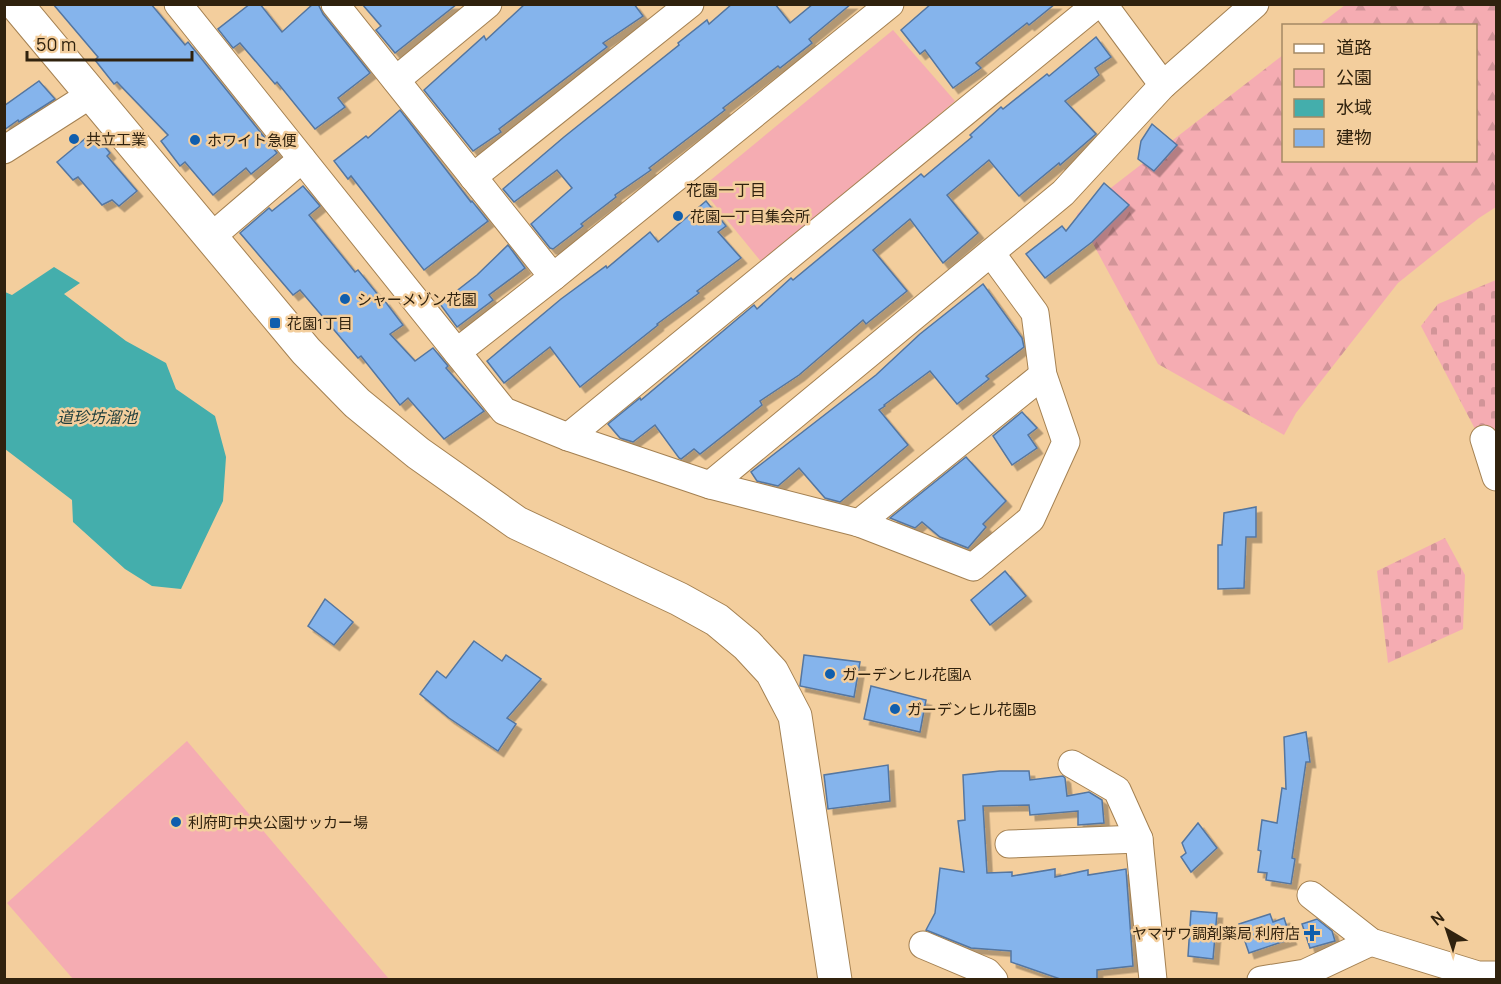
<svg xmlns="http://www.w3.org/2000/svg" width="1501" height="984" viewBox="0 0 1501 984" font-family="Manrope,'Noto Sans JP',sans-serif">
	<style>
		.green { fill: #f5acb2 }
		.forest { fill: url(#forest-firs) }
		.cemetery { fill: url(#cemetery-stones) }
		.water { fill: #44aeac }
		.building { fill: #85b4ec; stroke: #5476a0; stroke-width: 1.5; filter: url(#shadow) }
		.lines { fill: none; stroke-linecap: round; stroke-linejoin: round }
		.minor-casing { stroke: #a48152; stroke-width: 29 }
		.tertiary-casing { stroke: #a48152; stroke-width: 35 }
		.minor { stroke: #fff; stroke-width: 27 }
		.tertiary { stroke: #fff; stroke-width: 33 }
		.poi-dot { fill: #105ead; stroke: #f3ce9d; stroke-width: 2 }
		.labels { text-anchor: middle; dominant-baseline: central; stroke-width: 5; stroke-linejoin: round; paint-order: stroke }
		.poi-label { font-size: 15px; fill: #30220e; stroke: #f3ce9d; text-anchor: start }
		.neighbourhood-label { font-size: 16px; fill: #30220e; stroke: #f3ce9d }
		.water-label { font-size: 16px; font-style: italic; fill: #1d3d3c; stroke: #f3ce9d }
	</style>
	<defs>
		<pattern id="forest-firs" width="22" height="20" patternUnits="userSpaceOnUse" patternTransform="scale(1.5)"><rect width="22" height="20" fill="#f5acb2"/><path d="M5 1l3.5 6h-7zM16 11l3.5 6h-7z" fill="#d29498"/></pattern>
		<pattern id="cemetery-stones" width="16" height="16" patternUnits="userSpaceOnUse" patternTransform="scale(1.5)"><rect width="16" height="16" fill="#f5acb2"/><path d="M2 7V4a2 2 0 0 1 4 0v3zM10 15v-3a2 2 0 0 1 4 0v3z" fill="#d29498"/></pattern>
		<filter id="shadow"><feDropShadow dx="5.5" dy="5.5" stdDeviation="0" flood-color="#0004"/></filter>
	</defs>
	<rect width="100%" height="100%" fill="#f3ce9d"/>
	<g class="green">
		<polygon points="893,30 955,101 763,264 701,188"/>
		<polygon points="187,741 389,979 73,979 7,903"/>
	</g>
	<polygon class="forest" points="1345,5 1496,5 1496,207 1479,218 1398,283 1296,413 1284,435 1158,364 1077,214 1283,55 1284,160 1476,160 1476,26 1319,25"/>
	<g class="cemetery">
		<polygon points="1496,280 1496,449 1489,428 1475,429 1421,326 1438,304"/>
		<polygon points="1445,538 1465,575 1463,629 1388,663 1377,571"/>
	</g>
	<polygon class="water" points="54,267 80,283 64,294 126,341 166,363 176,389 215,416 226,457 223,501 181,589 152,586 125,569 73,522 72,500 5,449 5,292 12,295"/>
	<g class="building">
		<polygon points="53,4 151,4 185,45 188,42 277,153 251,174 246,168 213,195 185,162 180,166 161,141 168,135 117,82 114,84 95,60 98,57"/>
		<polygon points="250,4 260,4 282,32 313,4 318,4 323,14 370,73 338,98 345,107 315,129 277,82 275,84 240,43 233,48 218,29"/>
		<polygon points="362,4 457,4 395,53 376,30 381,26"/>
		<polygon points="525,4 634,4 643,16 603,43 607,47 499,129 501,132 473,151 424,90 484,36 486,40"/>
		<polygon points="732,4 775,4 790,23 813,4 851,4 809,39 812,43 780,68 778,66 723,108 725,110 649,168 651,170 615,195 616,197 581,224 583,226 553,249 550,248 531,224 572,188 557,170 514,202 503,189 564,137 679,45 678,43 707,20 709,24"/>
		<polygon points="931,4 1055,4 1029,25 1027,23 976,63 981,68 953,88 925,50 920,54 901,30"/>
		<polygon points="1096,37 1111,57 1095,68 1099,75 1065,101 1096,134 1060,165 1059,163 1019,196 989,160 947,195 978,233 943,263 910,219 873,250 907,291 866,324 863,320 799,375 760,401 762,405 700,454 694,449 681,459 679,458 655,425 633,442 620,438 608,424 640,398 641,400 754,305 757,309 791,278 793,280 921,174 924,177 972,137 970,135 1001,107 1003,109 1047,74 1049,76"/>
		<polygon points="39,81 55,99 19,122 18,120 4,130 4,106"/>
		<polygon points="400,110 471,202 472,201 488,221 424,270 351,176 348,179 334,161 366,136 368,138"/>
		<polygon points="1152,124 1177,145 1154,171 1138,159 1141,141"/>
		<polygon points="93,132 110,153 107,156 137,191 119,206 112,200 102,205 78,177 73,180 57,162"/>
		<polygon points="1104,183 1129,205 1092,242 1045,278 1026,254 1062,226 1066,231"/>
		<polygon points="303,186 320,206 309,215 355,272 358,270 383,301 384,300 403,325 390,334 415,361 433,348 448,366 446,368 484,411 444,439 408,398 400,405 361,356 358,358 300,290 293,295 240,233 269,208 272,211"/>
		<polygon points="706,201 726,226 718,232 741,258 697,291 699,293 657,324 658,325 580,387 550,347 504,383 487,361 561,299 606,266 607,268 650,232 658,242"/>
		<polygon points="508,245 525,268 489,295 493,300 457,327 440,304 477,275"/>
		<polygon points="983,284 1022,338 1024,347 986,376 989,379 957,404 930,371 884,405 885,406 879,410 908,445 840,502 825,498 799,468 778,486 757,481 751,472 876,375 920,334"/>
		<polygon points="1022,412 1037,428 1028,435 1037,448 1012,465 993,436"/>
		<polygon points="966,457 1006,501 983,524 986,527 968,548 940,537 922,522 915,528 890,518"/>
		<polygon points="1256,507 1256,537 1246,537 1244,588 1218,589 1218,545 1222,545 1224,513"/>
		<polygon points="1005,571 1026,596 990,625 971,600"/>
		<polygon points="325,599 353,622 334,645 308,626"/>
		<polygon points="474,641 502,661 506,655 541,679 507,718 516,724 498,751 449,718 420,694 437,671 446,678"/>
		<polygon points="804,655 860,662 854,697 800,686"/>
		<polygon points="871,686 926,700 920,732 864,719"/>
		<polygon points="1306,732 1310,762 1306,762 1292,858 1295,859 1291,884 1266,880 1267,873 1258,872 1261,851 1258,850 1262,820 1277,823 1282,788 1286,789 1284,737"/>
		<polygon points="888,765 890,801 828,809 824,775"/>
		<polygon points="1000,771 1029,771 1030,780 1063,776 1065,778 1067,796 1089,792 1102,800 1104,823 1078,825 1078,811 1030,815 1029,805 983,806 987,873 1012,872 1012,876 1055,869 1055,877 1088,870 1088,875 1126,869 1133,966 1097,970 1097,980 1063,980 1011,962 1011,951 971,948 926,930 935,913 940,868 964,872 958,821 965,820 963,775"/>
		<polygon points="1198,823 1217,848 1191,872 1181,857 1186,853 1182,843"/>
		<polygon points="1191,911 1217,913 1213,959 1188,956"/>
		<polygon points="1270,914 1273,922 1284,918 1291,939 1249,953 1239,924"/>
		<polygon points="1317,919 1332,931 1335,941 1310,948 1302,924"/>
	</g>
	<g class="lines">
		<defs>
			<g id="minor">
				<polyline points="178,4 504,411 568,437 710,485 859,523 973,567 1031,519 1066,442 1043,375 1035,313 991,253"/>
				<polyline points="335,4 553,277"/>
				<polyline points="1103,4 1163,85"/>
				<polyline points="396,80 488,4"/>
				<polyline points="4,150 90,95"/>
				<polyline points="473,177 690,4"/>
				<polyline points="211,237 302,159"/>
				<polyline points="457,352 553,277 890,4"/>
				<polyline points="568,437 1097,4"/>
				<polyline points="1484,439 1496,477"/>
				<polyline points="710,485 1063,193 1163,85 1255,4"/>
				<polyline points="859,523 1043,375"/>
				<polyline points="1072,764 1117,790 1139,839 1153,980"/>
				<polyline points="1009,844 1139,839"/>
				<polyline points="1311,895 1371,942 1478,975 1496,975"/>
				<polyline points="923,945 987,972 994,980"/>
				<polyline points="1261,980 1305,973 1371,942"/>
			</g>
			<polyline id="tertiary" points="16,4 306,351 357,403 418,453 517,523 679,599 717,620 747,645 772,672 795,716 835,980"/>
		</defs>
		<use href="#minor" class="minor-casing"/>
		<use href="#tertiary" class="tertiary-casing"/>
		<use href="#minor" class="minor"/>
		<use href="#tertiary" class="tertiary"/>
	</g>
	<g class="poi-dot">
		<circle cx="74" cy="139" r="6"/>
		<circle cx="195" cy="140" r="6"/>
		<circle cx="678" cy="216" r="6"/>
		<circle cx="345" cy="299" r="6"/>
		<rect x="269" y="317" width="12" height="12" rx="3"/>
		<circle cx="830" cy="674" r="6"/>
		<circle cx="895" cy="709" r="6"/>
		<circle cx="176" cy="822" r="6"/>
		<path d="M1309 924h6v6h6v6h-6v6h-6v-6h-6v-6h6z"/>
	</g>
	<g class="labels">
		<g class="poi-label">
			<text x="86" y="139">共立工業</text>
			<text x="207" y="140">ホワイト急便</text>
			<text x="690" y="216">花園一丁目集会所</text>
			<text x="357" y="299">シャーメゾン花園</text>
			<text x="287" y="323">花園1丁目</text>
			<text x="842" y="674">ガーデンヒル花園A</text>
			<text x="907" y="709">ガーデンヒル花園B</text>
			<text x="188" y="822">利府町中央公園サッカー場</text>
			<text x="1300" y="933" text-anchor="end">ヤマザワ調剤薬局 利府店</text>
		</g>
		<g class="neighbourhood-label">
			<text x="726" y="190">花園一丁目</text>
		</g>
		<g class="water-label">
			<text x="97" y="417">道珍坊溜池</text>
		</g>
	</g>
	<rect width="1501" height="984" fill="none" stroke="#30220e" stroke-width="12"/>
	<rect x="1282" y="24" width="195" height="138" fill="#f3ce9d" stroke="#a58964" stroke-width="1.5"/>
	<rect x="1294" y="44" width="30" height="9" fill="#ffffff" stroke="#a58964" stroke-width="1.5"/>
	<text x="1336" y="54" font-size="18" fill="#30220e">道路</text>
	<rect x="1294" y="69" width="30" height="18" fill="#f5acb2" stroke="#a58964" stroke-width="1.5"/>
	<text x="1336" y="84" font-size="18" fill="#30220e">公園</text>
	<rect x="1294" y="99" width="30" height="18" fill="#44aeac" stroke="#a58964" stroke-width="1.5"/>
	<text x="1336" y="114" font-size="18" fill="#30220e">水域</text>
	<rect x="1294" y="129" width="30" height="18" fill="#85b4ec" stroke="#a58964" stroke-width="1.5"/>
	<text x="1336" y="144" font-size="18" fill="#30220e">建物</text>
	<g transform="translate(1447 930) rotate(321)" stroke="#f3ce9d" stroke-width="4.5" paint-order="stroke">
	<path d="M0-4.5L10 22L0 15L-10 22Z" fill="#30220e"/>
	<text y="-9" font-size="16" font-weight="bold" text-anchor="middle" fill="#30220e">N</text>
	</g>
	<path d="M27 51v9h165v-9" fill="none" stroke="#30220e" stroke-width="3"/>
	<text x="36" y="51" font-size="18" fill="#30220e" stroke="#f3ce9d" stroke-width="4.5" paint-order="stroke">50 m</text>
</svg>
